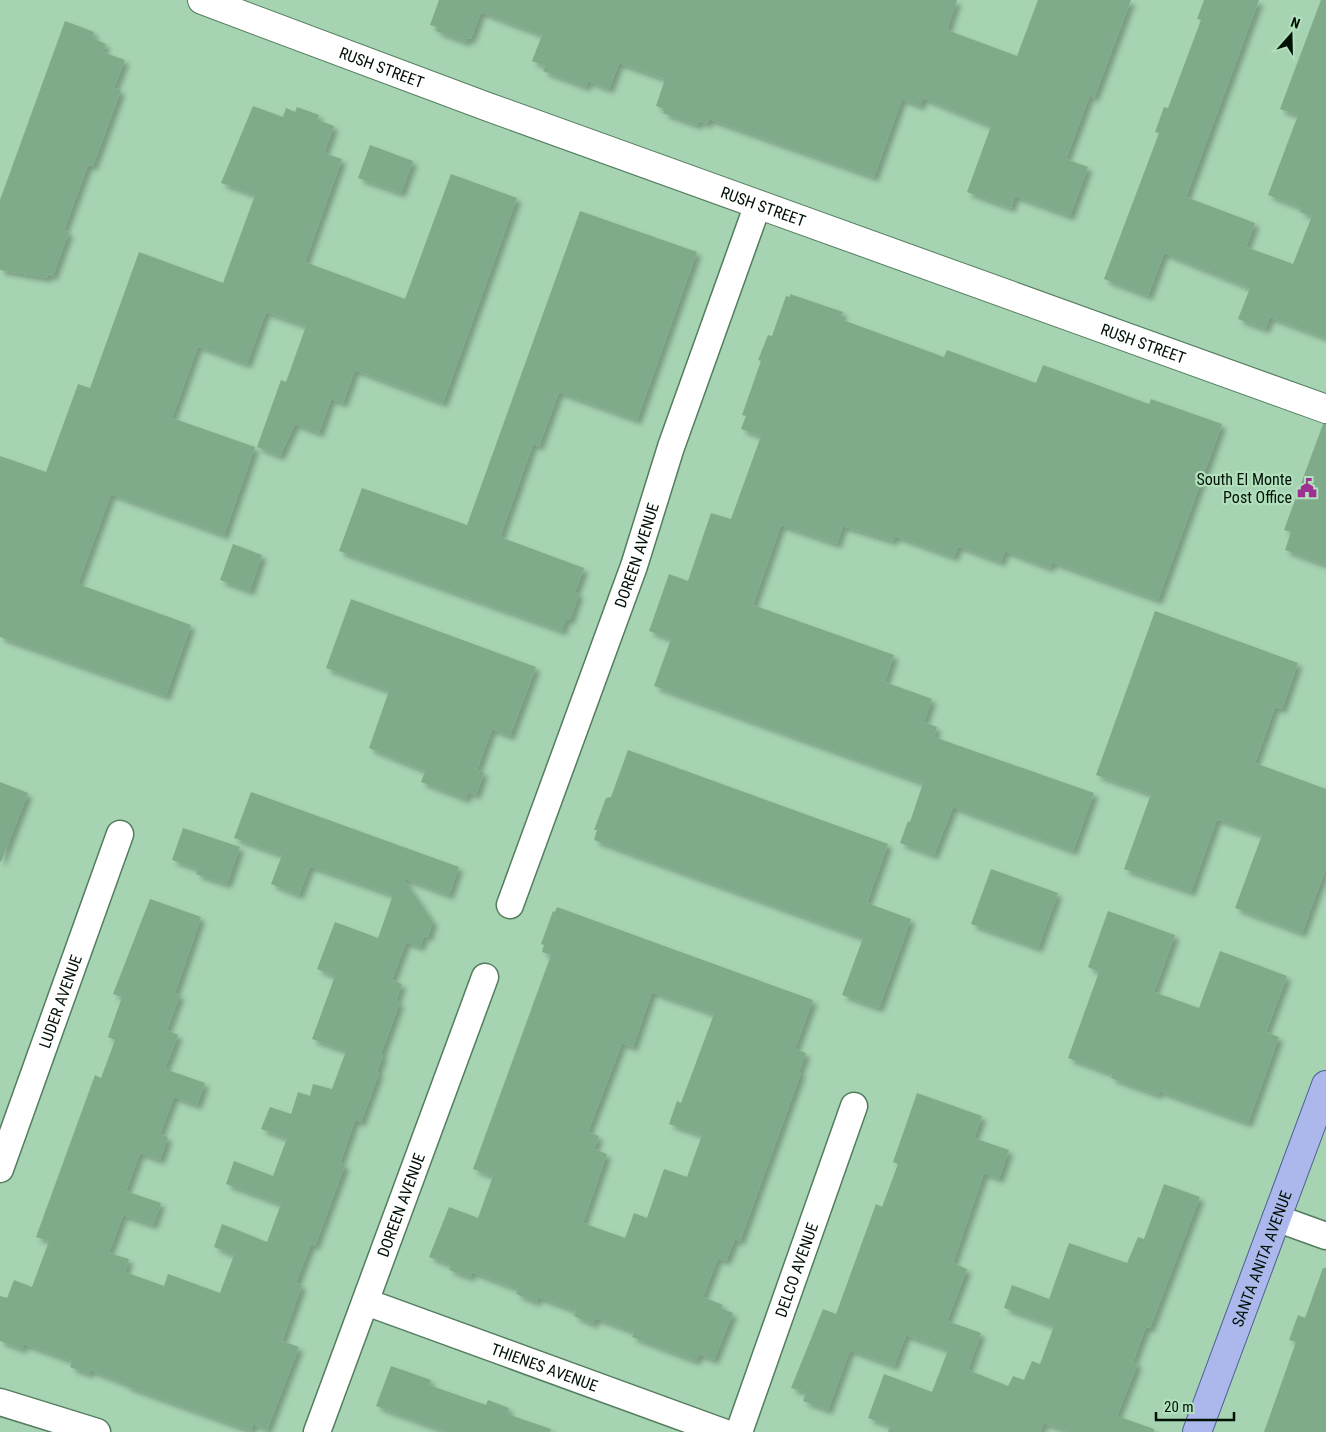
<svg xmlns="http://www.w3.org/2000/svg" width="1326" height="1432" viewBox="0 0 1326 1432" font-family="'Roboto Condensed',sans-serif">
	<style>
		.building { fill: #7fab8a; fill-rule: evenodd; filter: url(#shadow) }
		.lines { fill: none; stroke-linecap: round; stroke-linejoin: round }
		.street-casing { stroke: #537d5e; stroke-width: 29 }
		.secondary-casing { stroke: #537d5e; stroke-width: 30 }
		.primary-casing { stroke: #4c5f94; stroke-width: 30 }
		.street { stroke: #fff; stroke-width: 26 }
		.secondary { stroke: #fff; stroke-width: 28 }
		.primary { stroke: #acb8ec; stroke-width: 28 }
		.labels { text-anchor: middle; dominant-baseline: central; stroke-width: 4.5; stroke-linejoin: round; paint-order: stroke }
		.street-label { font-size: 16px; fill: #021106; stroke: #b2e0bd }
		.poi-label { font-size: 16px; fill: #021106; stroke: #b2e0bd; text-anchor: end }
	</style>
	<defs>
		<filter id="shadow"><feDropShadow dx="4.5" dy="4.5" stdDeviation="2.5" flood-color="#0004"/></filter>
	</defs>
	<rect width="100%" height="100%" fill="#a6d3b1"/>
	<g class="building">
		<polygon points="439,0 957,0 947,30 1017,56 1038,0 1131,0 1094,98 1090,95 1066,159 1088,167 1070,216 1015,196 1011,208 967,192 991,126 923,98 920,106 902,99 874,177 709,119 707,124 699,121 697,125 663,113 665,109 656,106 665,79 619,63 609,89 588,81 586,87 543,71 545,66 532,61 542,35 481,12 471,39 467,38 466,42 436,31 437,27 430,25"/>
		<polygon points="1204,0 1259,0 1186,197 1255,223 1246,247 1293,264 1312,216 1300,212 1302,208 1268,195 1298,115 1280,109 1321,0 1326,0 1326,338 1270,317 1265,329 1238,319 1250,288 1164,253 1148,296 1104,279 1159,133 1155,132 1164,107 1168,108 1201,20 1197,19"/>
		<polygon points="65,21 94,32 92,38 106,44 103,52 125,60 114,88 121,90 93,166 88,165 64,230 69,232 53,276 48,274 47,278 0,270 0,200"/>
		<polygon points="253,106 283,117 286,108 295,112 297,107 319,115 318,120 334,126 324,153 342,159 305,262 405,299 451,174 517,198 443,403 355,370 343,403 331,399 319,433 295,424 280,456 257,447 281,380 286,382 306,326 266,312 247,364 198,346 172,418 255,447 224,535 111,494 78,584 191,625 166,696 0,637 0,456 46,472 78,384 90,388 139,252 223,283 255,195 221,183"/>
		<polygon points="370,145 413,161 401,193 358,178"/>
		<polygon points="580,211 697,252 637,420 559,392 539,446 533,444 500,537 584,568 575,592 579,594 570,620 566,619 562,631 339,551 362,488 467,525"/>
		<polygon points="790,294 843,312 840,319 944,357 947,350 1036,383 1043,365 1149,404 1151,399 1222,424 1158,600 1052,562 1050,568 1005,551 1001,562 958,546 954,557 895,536 893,541 843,526 837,544 781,525 753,605 894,655 885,682 932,699 924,722 937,727 934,737 1094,793 1073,851 953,807 934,855 900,843 908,821 910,822 923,783 654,686 671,639 649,631 669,574 688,581 711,513 731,519 761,436 741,429 746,416 742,415 761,361 758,360 768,335 772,336 786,296 790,297"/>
		<polygon points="1323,424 1326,424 1326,565 1285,550 1291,532 1284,530"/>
		<polygon points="233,544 262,555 250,591 220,580"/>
		<polygon points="351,599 536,667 510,736 492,729 477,770 484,772 476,795 468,792 466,799 421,782 425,771 369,748 389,691 326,668"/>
		<polygon points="1155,611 1298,663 1282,709 1275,707 1255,763 1326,789 1326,868 1302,933 1235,908 1262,835 1217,819 1191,892 1124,869 1151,794 1096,775"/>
		<polygon points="628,750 888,844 867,903 911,919 879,1008 842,995 863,938 594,840 597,830 594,830 606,798 611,797"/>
		<polygon points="0,782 28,793 1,862 0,861"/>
		<polygon points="251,792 459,867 449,895 403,878 433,922 428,937 424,936 420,947 406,942 392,980 402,984 396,1001 400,1002 381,1054 383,1055 377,1072 379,1073 361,1122 355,1120 340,1163 345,1165 315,1246 311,1244 296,1283 302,1285 282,1341 299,1347 267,1430 253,1424 251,1431 126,1386 126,1384 90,1370 89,1374 70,1367 72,1361 24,1344 22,1349 0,1341 0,1296 7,1298 14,1280 32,1287 49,1241 36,1237 95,1075 101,1078 115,1040 108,1037 122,997 113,994 150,899 201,917 175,993 180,995 167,1030 178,1035 165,1069 205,1083 197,1105 174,1097 160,1134 168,1137 160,1160 140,1153 126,1191 161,1203 153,1225 123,1215 109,1253 129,1259 125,1272 164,1286 168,1274 220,1293 234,1255 214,1247 222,1224 267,1242 281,1204 226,1184 234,1161 273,1176 287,1138 261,1129 270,1107 291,1114 298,1092 310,1096 313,1084 332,1089 346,1051 312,1039 335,976 317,969 335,922 378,938 393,895 310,866 299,895 271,884 282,855 234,838"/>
		<polygon points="183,828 240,847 227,884 196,874 198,869 172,860"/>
		<polygon points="991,869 1058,893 1038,948 971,924"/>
		<path d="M 557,907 L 813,1000 L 795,1049 L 806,1053 L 799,1072 L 801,1073 L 740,1241 L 735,1239 L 726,1261 L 718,1258 L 703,1297 L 723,1305 L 721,1308 L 733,1313 L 714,1360 L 699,1354 L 696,1361 L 632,1337 L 634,1332 L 596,1318 L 593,1324 L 574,1316 L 576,1311 L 538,1297 L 536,1302 L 516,1294 L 518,1289 L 472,1272 L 470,1277 L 449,1270 L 451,1265 L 429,1257 L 449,1207 L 478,1218 L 493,1176 L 473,1169 L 551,955 L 542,952 L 544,945 L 541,944 L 553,911 L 555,912 ZM 652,992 L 714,1014 L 681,1103 L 677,1101 L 669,1124 L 702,1135 L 687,1177 L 664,1169 L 647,1218 L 634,1213 L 625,1238 L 583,1223 L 607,1154 L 594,1149 L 599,1136 L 588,1132 L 622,1043 L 633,1047 Z"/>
		<polygon points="1108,911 1175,935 1154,992 1199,1008 1220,951 1287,976 1266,1032 1279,1037 1248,1123 1159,1091 1158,1095 1111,1078 1112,1074 1068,1058 1099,972 1088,967"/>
		<polygon points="917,1093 982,1116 974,1138 1009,1150 999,1179 984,1173 953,1263 967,1269 947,1321 981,1333 968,1370 1008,1386 1013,1376 1024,1380 1032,1361 1040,1364 1054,1326 1004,1308 1012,1285 1049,1299 1069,1243 1127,1263 1138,1237 1144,1239 1164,1184 1200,1197 1150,1328 1146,1327 1133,1362 1138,1363 1117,1416 1154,1429 1154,1432 1069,1432 1044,1423 1040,1432 888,1432 890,1426 868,1418 884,1374 932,1392 948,1350 906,1335 894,1366 850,1350 828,1410 803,1401 806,1393 791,1388 823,1309 836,1314 876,1204 882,1207 898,1164 893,1162"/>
		<polygon points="1323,1268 1326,1268 1326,1432 1264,1432 1296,1342 1289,1340 1298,1315 1305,1318"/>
		<polygon points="391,1366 431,1380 429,1385 486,1405 488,1400 509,1408 507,1414 551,1429 550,1432 447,1432 376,1406"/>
	</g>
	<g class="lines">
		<defs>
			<g id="street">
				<path id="s1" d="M 510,905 L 634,566 L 671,447 L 758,204"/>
				<path id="s2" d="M 0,1169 L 120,834"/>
				<polyline points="1276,1218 1326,1236"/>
				<path id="s3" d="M 366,1302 L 723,1432"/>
				<polyline points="0,1402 97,1432"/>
				<path id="s4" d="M 317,1432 L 485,977"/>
				<path id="s5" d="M 739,1432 L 854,1106"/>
			</g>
			<g id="secondary">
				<path id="s6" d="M 202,0 L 488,107 L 1326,409"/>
			</g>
			<g id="primary">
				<path id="s7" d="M 1197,1432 L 1326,1085"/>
			</g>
		</defs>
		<use href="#street" class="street-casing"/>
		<use href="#secondary" class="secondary-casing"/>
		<use href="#primary" class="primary-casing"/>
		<use href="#street" class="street"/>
		<use href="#secondary" class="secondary"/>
		<use href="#primary" class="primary"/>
	</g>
	<defs>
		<symbol id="civic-bare" viewBox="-9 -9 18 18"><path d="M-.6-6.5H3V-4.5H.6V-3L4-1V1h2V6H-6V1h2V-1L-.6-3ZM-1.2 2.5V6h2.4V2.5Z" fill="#9d3192" stroke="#b2e0bd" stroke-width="2.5" paint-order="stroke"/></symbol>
	</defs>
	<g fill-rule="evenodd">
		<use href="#civic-bare" x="1293" y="474" width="28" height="28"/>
	</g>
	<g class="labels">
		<g class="street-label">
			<text stroke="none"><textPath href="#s6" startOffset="192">RUSH STREET</textPath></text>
			<text stroke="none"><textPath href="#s6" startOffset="598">RUSH STREET</textPath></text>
			<text stroke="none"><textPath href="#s6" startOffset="1002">RUSH STREET</textPath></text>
			<text stroke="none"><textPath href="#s1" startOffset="372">DOREEN AVENUE</textPath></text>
			<text stroke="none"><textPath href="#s2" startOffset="178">LUDER AVENUE</textPath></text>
			<text stroke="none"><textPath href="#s4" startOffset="242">DOREEN AVENUE</textPath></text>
			<text stroke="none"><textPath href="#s7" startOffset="185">SANTA ANITA AVENUE</textPath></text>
			<text stroke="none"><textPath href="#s5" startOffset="172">DELCO AVENUE</textPath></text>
			<text stroke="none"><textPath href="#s3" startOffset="190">THIENES AVENUE</textPath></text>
		</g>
		<g class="poi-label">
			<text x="1292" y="479">South El Monte<tspan x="1292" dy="18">Post Office</tspan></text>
		</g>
	</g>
	<g transform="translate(1291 35) rotate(20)" stroke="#b2e0bd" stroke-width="4" paint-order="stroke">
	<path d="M0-4L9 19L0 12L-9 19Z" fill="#021106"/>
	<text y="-8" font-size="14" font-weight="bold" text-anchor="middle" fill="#021106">N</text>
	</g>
	<path d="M1156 1412v8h78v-8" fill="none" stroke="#021106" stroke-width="2.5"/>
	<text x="1164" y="1412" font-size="15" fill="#021106" stroke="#b2e0bd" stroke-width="4" paint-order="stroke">20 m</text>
</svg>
